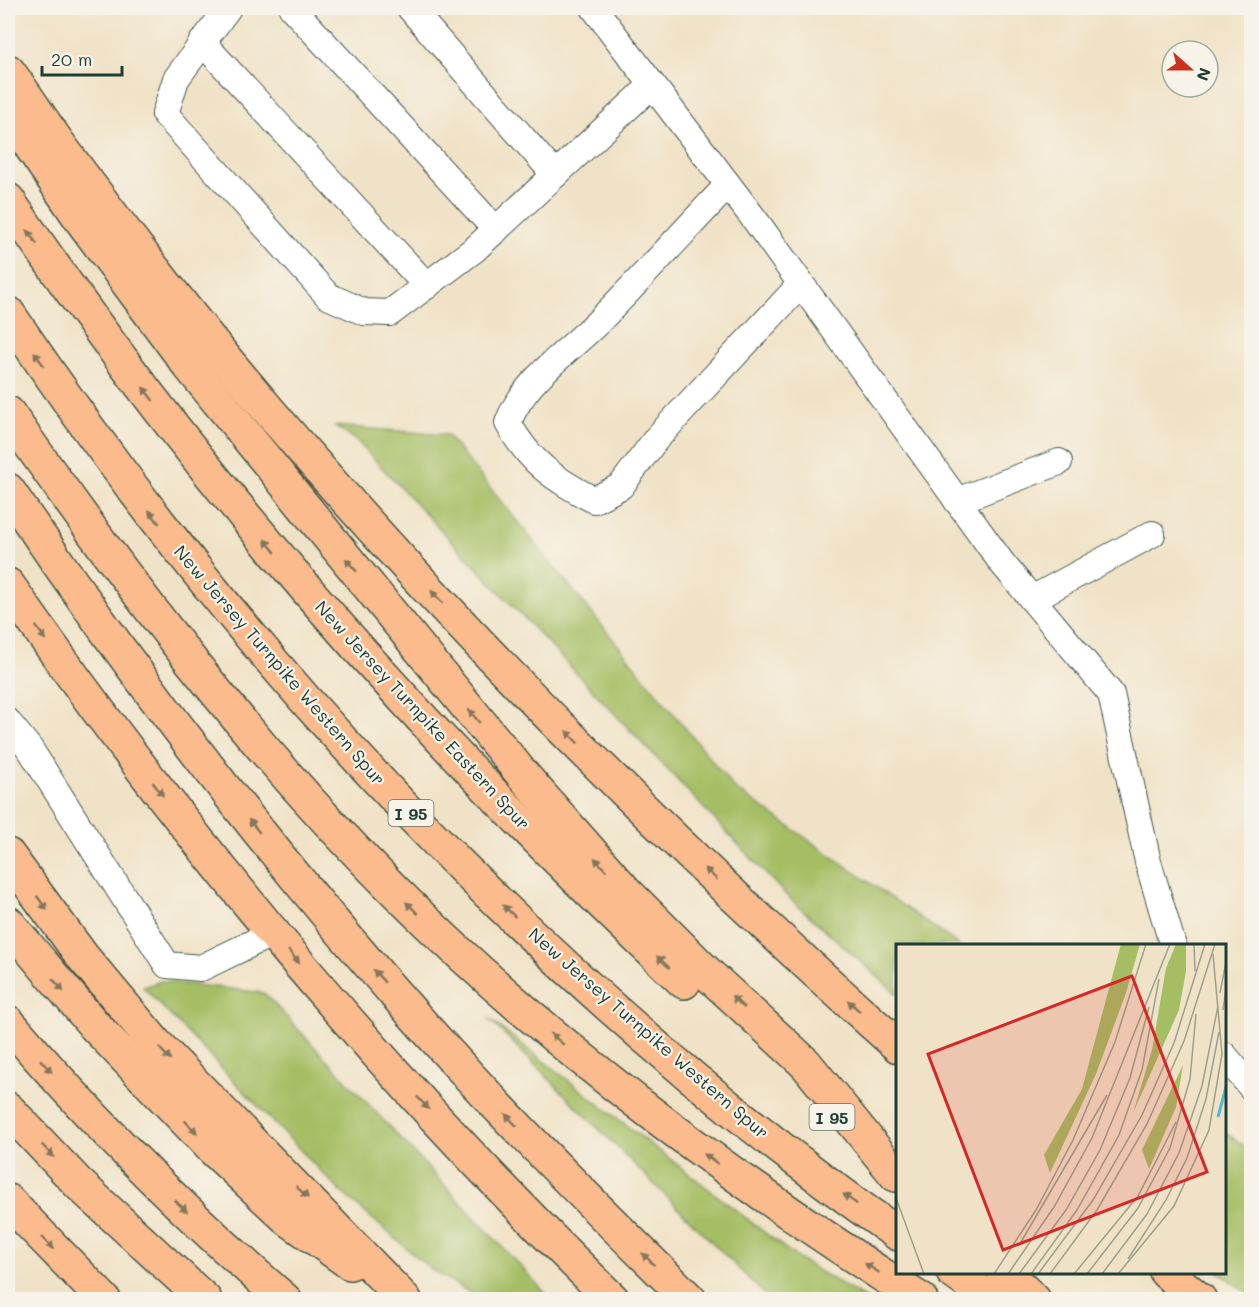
<svg xmlns="http://www.w3.org/2000/svg" width="1259" height="1307" viewBox="0 0 1259 1307" font-family="Mali,sans-serif">
	<style>
		.green { fill: #a5be64; stroke: #627e4c; stroke-width: 1.5 }
		.lines { fill: none; stroke-linecap: round; stroke-linejoin: round }
		.minor-casing { stroke: #3e564a; stroke-width: 28 }
		.highway-casing { stroke: #3e564a; stroke-width: 36 }
		.minor { stroke: #fff; stroke-width: 26 }
		.highway { stroke: #fbbb8c; stroke-width: 33 }
		.oneway { fill: #82765c }
		.labels { text-anchor: middle; dominant-baseline: central; stroke-width: 4.5; stroke-linejoin: round; paint-order: stroke }
		.shield { fill: #f7f3e8; stroke: #60746a; stroke-width: 1.5 }
		.shield-label { font-size: 16px; font-weight: bold; fill: #1f3d34 }
		.street-label { font-size: 18px; fill: #1f3d34; stroke: #f7f3e8 }
		.inset-river { fill: none; stroke: #52b9d0; stroke-width: 3 }
		.inset-road { fill: none; stroke: #9ca08c; stroke-width: 1.5 }
		.view { fill: #d62828; fill-opacity: 0.15; stroke: #d62828; stroke-width: 3 }
		.inset-edge { fill: none; stroke: #1f3d34; stroke-width: 3 }
	</style>
	<rect width="100%" height="100%" fill="#f7f3e8"/>
	<filter id="ink" filterUnits="userSpaceOnUse"><feTurbulence type="fractalNoise" baseFrequency=".0167" numOctaves="2"/><feDisplacementMap in="SourceGraphic" scale="12" xChannelSelector="R" yChannelSelector="G"/><feConvolveMatrix kernelMatrix="1 2 1 2 8 2 1 2 1" color-interpolation-filters="sRGB"/></filter>
	<filter id="wash" filterUnits="userSpaceOnUse"><feTurbulence type="fractalNoise" baseFrequency=".008" numOctaves="4" result="noise"/><feDisplacementMap in="SourceGraphic" scale="24" xChannelSelector="R" yChannelSelector="G"/><feGaussianBlur stdDeviation="1.35" result="paint"/><feColorMatrix in="noise" values="0 0 0 0 0 0 0 0 0 0 0 0 0 0 0 0 0 1.4 0 .05"/><feComposite in="paint" operator="in"/></filter>
	<g filter="url(#wash)">
		<rect width="100%" height="100%" fill="#f0e2c6"/>
		<g class="green">
			<polygon points="334,426 447,435 734,788 959,945 898,946 897,994 787,896 355,439"/>
			<polygon points="161,981 264,993 551,1299 480,1299 432,1270 340,1191 143,987"/>
			<polygon points="488,1018 800,1260 866,1299 769,1299"/>
			<polygon points="1225,1132 1251,1151 1251,1296 1219,1273 1224,1272"/>
		</g>
	</g>
	<g filter="url(#ink)">
		<g class="lines">
			<defs>
				<g id="minor">
					<polyline points="228,8 176,79 165,114 328,296 364,312 390,313 475,249 652,85"/>
					<polyline points="292,8 496,230"/>
					<polyline points="410,8 555,175"/>
					<polyline points="594,8 758,224 1002,563 1111,694 1148,862 1173,946"/>
					<polyline points="202,42 427,286"/>
					<path d="M 728,185 C 685,230 643,277 599,321 C 569,351 523,381 508,423 C 529,462 555,480 594,500 L 621,486 L 656,439 L 801,284"/>
					<polyline points="957,501 1059,462"/>
					<polyline points="1032,599 1152,534"/>
					<polyline points="8,722 30,749 167,965 201,968 273,933"/>
					<polyline points="1224,1055 1252,1088"/>
				</g>
				<g id="highway">
					<path d="M 8,71 C 26,95 43,122 61,147 C 115,220 170,292 228,362 C 431,607 660,834 898,1046"/>
					<polyline points="8,113 82,221 187,363 522,774 626,892 708,974 806,1064 896,1175"/>
					<path d="M 8,200 C 201,486 433,746 684,982"/>
					<path d="M 8,313 C 242,663 550,992 898,1234"/>
					<path d="M 8,413 C 126,582 251,748 397,893 C 555,1051 734,1180 921,1300"/>
					<path d="M 8,490 C 144,692 293,884 458,1064 C 532,1145 611,1223 690,1300"/>
					<path d="M 8,585 C 186,841 389,1082 613,1300"/>
					<polyline points="8,855 82,956 156,1044 405,1300"/>
					<polyline points="8,923 94,1025 214,1150 287,1218 350,1263"/>
					<path d="M 8,1022 C 93,1122 185,1214 285,1300"/>
					<polyline points="8,1109 79,1184 205,1300"/>
					<polyline points="8,1201 104,1300"/>
					<polyline points="953,1272 992,1300"/>
					<polyline points="1004,1272 1034,1300"/>
					<polyline points="1166,1272 1200,1300"/>
				</g>
			</defs>
			<use href="#minor" class="minor-casing"/>
			<use href="#highway" class="highway-casing"/>
			<use href="#minor" class="minor"/>
			<use href="#highway" class="highway"/>
		</g>
		<defs><path id="oneway-solid" d="M-6-.8H1V-3.2L6.5 0L1 3.2V.8H-6Z" transform="scale(1.5)"/></defs>
		<g class="oneway">
			<use href="#oneway-solid" transform="translate(32 237) rotate(-125)"/>
			<use href="#oneway-solid" transform="translate(39 359) rotate(-125)"/>
			<use href="#oneway-solid" transform="translate(148 394) rotate(-128)"/>
			<use href="#oneway-solid" transform="translate(154 517) rotate(-128)"/>
			<use href="#oneway-solid" transform="translate(270 546) rotate(-130)"/>
			<use href="#oneway-solid" transform="translate(351 565) rotate(-131)"/>
			<use href="#oneway-solid" transform="translate(437 597) rotate(-133)"/>
			<use href="#oneway-solid" transform="translate(41 633) rotate(54)"/>
			<use href="#oneway-solid" transform="translate(474 716) rotate(-129)"/>
			<use href="#oneway-solid" transform="translate(572 737) rotate(-134)"/>
			<use href="#oneway-solid" transform="translate(158 789) rotate(52)"/>
			<use href="#oneway-solid" transform="translate(254 826) rotate(-129)"/>
			<use href="#oneway-solid" transform="translate(600 864) rotate(-132)"/>
			<use href="#oneway-solid" transform="translate(711 874) rotate(-136)"/>
			<use href="#oneway-solid" transform="translate(42 903) rotate(54)"/>
			<use href="#oneway-solid" transform="translate(412 908) rotate(-136)"/>
			<use href="#oneway-solid" transform="translate(509 911) rotate(-136)"/>
			<use href="#oneway-solid" transform="translate(294 957) rotate(50)"/>
			<use href="#oneway-solid" transform="translate(663 962) rotate(-137)"/>
			<use href="#oneway-solid" transform="translate(379 976) rotate(-131)"/>
			<use href="#oneway-solid" transform="translate(58 985) rotate(49)"/>
			<use href="#oneway-solid" transform="translate(738 1002) rotate(-138)"/>
			<use href="#oneway-solid" transform="translate(854 1006) rotate(-138)"/>
			<use href="#oneway-solid" transform="translate(557 1039) rotate(-139)"/>
			<use href="#oneway-solid" transform="translate(165 1054) rotate(48)"/>
			<use href="#oneway-solid" transform="translate(46 1066) rotate(48)"/>
			<use href="#oneway-solid" transform="translate(423 1103) rotate(47)"/>
			<use href="#oneway-solid" transform="translate(511 1120) rotate(-133)"/>
			<use href="#oneway-solid" transform="translate(191 1127) rotate(45)"/>
			<use href="#oneway-solid" transform="translate(48 1151) rotate(46)"/>
			<use href="#oneway-solid" transform="translate(711 1159) rotate(-144)"/>
			<use href="#oneway-solid" transform="translate(302 1192) rotate(44)"/>
			<use href="#oneway-solid" transform="translate(850 1199) rotate(-144)"/>
			<use href="#oneway-solid" transform="translate(181 1206) rotate(43)"/>
			<use href="#oneway-solid" transform="translate(48 1243) rotate(47)"/>
			<use href="#oneway-solid" transform="translate(648 1259) rotate(-136)"/>
			<use href="#oneway-solid" transform="translate(872 1268) rotate(-147)"/>
		</g>
	</g>
	<g class="labels">
		<g class="shield">
			<rect x="388.5" y="800" width="45" height="26" rx="4.5"/>
			<rect x="809.5" y="1104" width="45" height="26" rx="4.5"/>
		</g>
		<g class="shield-label">
			<text x="411" y="813">I 95</text>
			<text x="832" y="1117">I 95</text>
		</g>
		<g class="street-label">
			<text transform="translate(280 665) rotate(49)">New Jersey Turnpike Western Spur</text>
			<text transform="translate(423 715) rotate(47)">New Jersey Turnpike Eastern Spur</text>
			<text transform="translate(649 1033) rotate(41)">New Jersey Turnpike Western Spur</text>
		</g>
	</g>
	<g transform="translate(896 944)">
		<rect width="330" height="330" fill="#f0e2c6"/>
		<path d="M 225,0 L 244,0 L 230,49 L 200,130 L 154,229 L 148,211 L 186,145 ZM 280,0 L 290,0 L 290,27 L 283,66 L 237,169 L 256,106 L 270,24 ZM 287,121 L 280,163 L 253,225 L 246,206 Z" fill="#a5be64"/>
		<path class="inset-river" d="M 322,173 L 330,143"/>
		<path class="inset-road" d="M 298,0 L 299,27M 324,49 L 330,18M 327,66 L 330,45M 0,254 L 28,330M 125,298 L 211,151M 232,315 L 270,256 L 291,214 L 310,155 L 323,88M 98,330 L 140,266 L 177,196 L 219,98 L 250,0M 112,330 L 158,263 L 196,194 L 274,0M 123,330 L 170,266 L 204,206 L 234,134 L 253,63M 135,330 L 181,266 L 223,191 L 246,126 L 263,35M 142,330 L 197,256 L 246,171 L 278,99 L 309,0M 154,330 L 201,266 L 251,180 L 288,97 L 319,0M 178,330 L 242,252 L 280,178M 191,330 L 242,264 L 274,204 L 294,135 L 300,70M 206,330 L 251,270 L 283,209 L 306,142 L 322,62M 222,330 L 278,262 L 313,186 L 326,110 L 317,10"/>
		<path class="view" d="M 236,32 L 311,228 L 107,306 L 32,110 Z"/>
		<rect width="330" height="330" class="inset-edge"/>
	</g>
	<rect width="1259" height="1307" fill="none" stroke="#f7f3e8" stroke-width="30"/>
	<g transform="translate(1190 69) rotate(111)"><circle r="28" fill="#f7f3e8" stroke="#a1aaa0" stroke-width="1.5"/>
	<path d="M0-4.5L10 22L0 15L-10 22Z" fill="#c8321e"/>
	<text y="-9" font-size="16" font-weight="bold" text-anchor="middle" fill="#1f3d34">N</text>
	</g>
	<path d="M42 66v9h80v-9" fill="none" stroke="#1f3d34" stroke-width="3"/>
	<text x="51" y="66" font-size="18" fill="#1f3d34" stroke="#f7f3e8" stroke-width="4.5" paint-order="stroke">20 m</text>
</svg>
